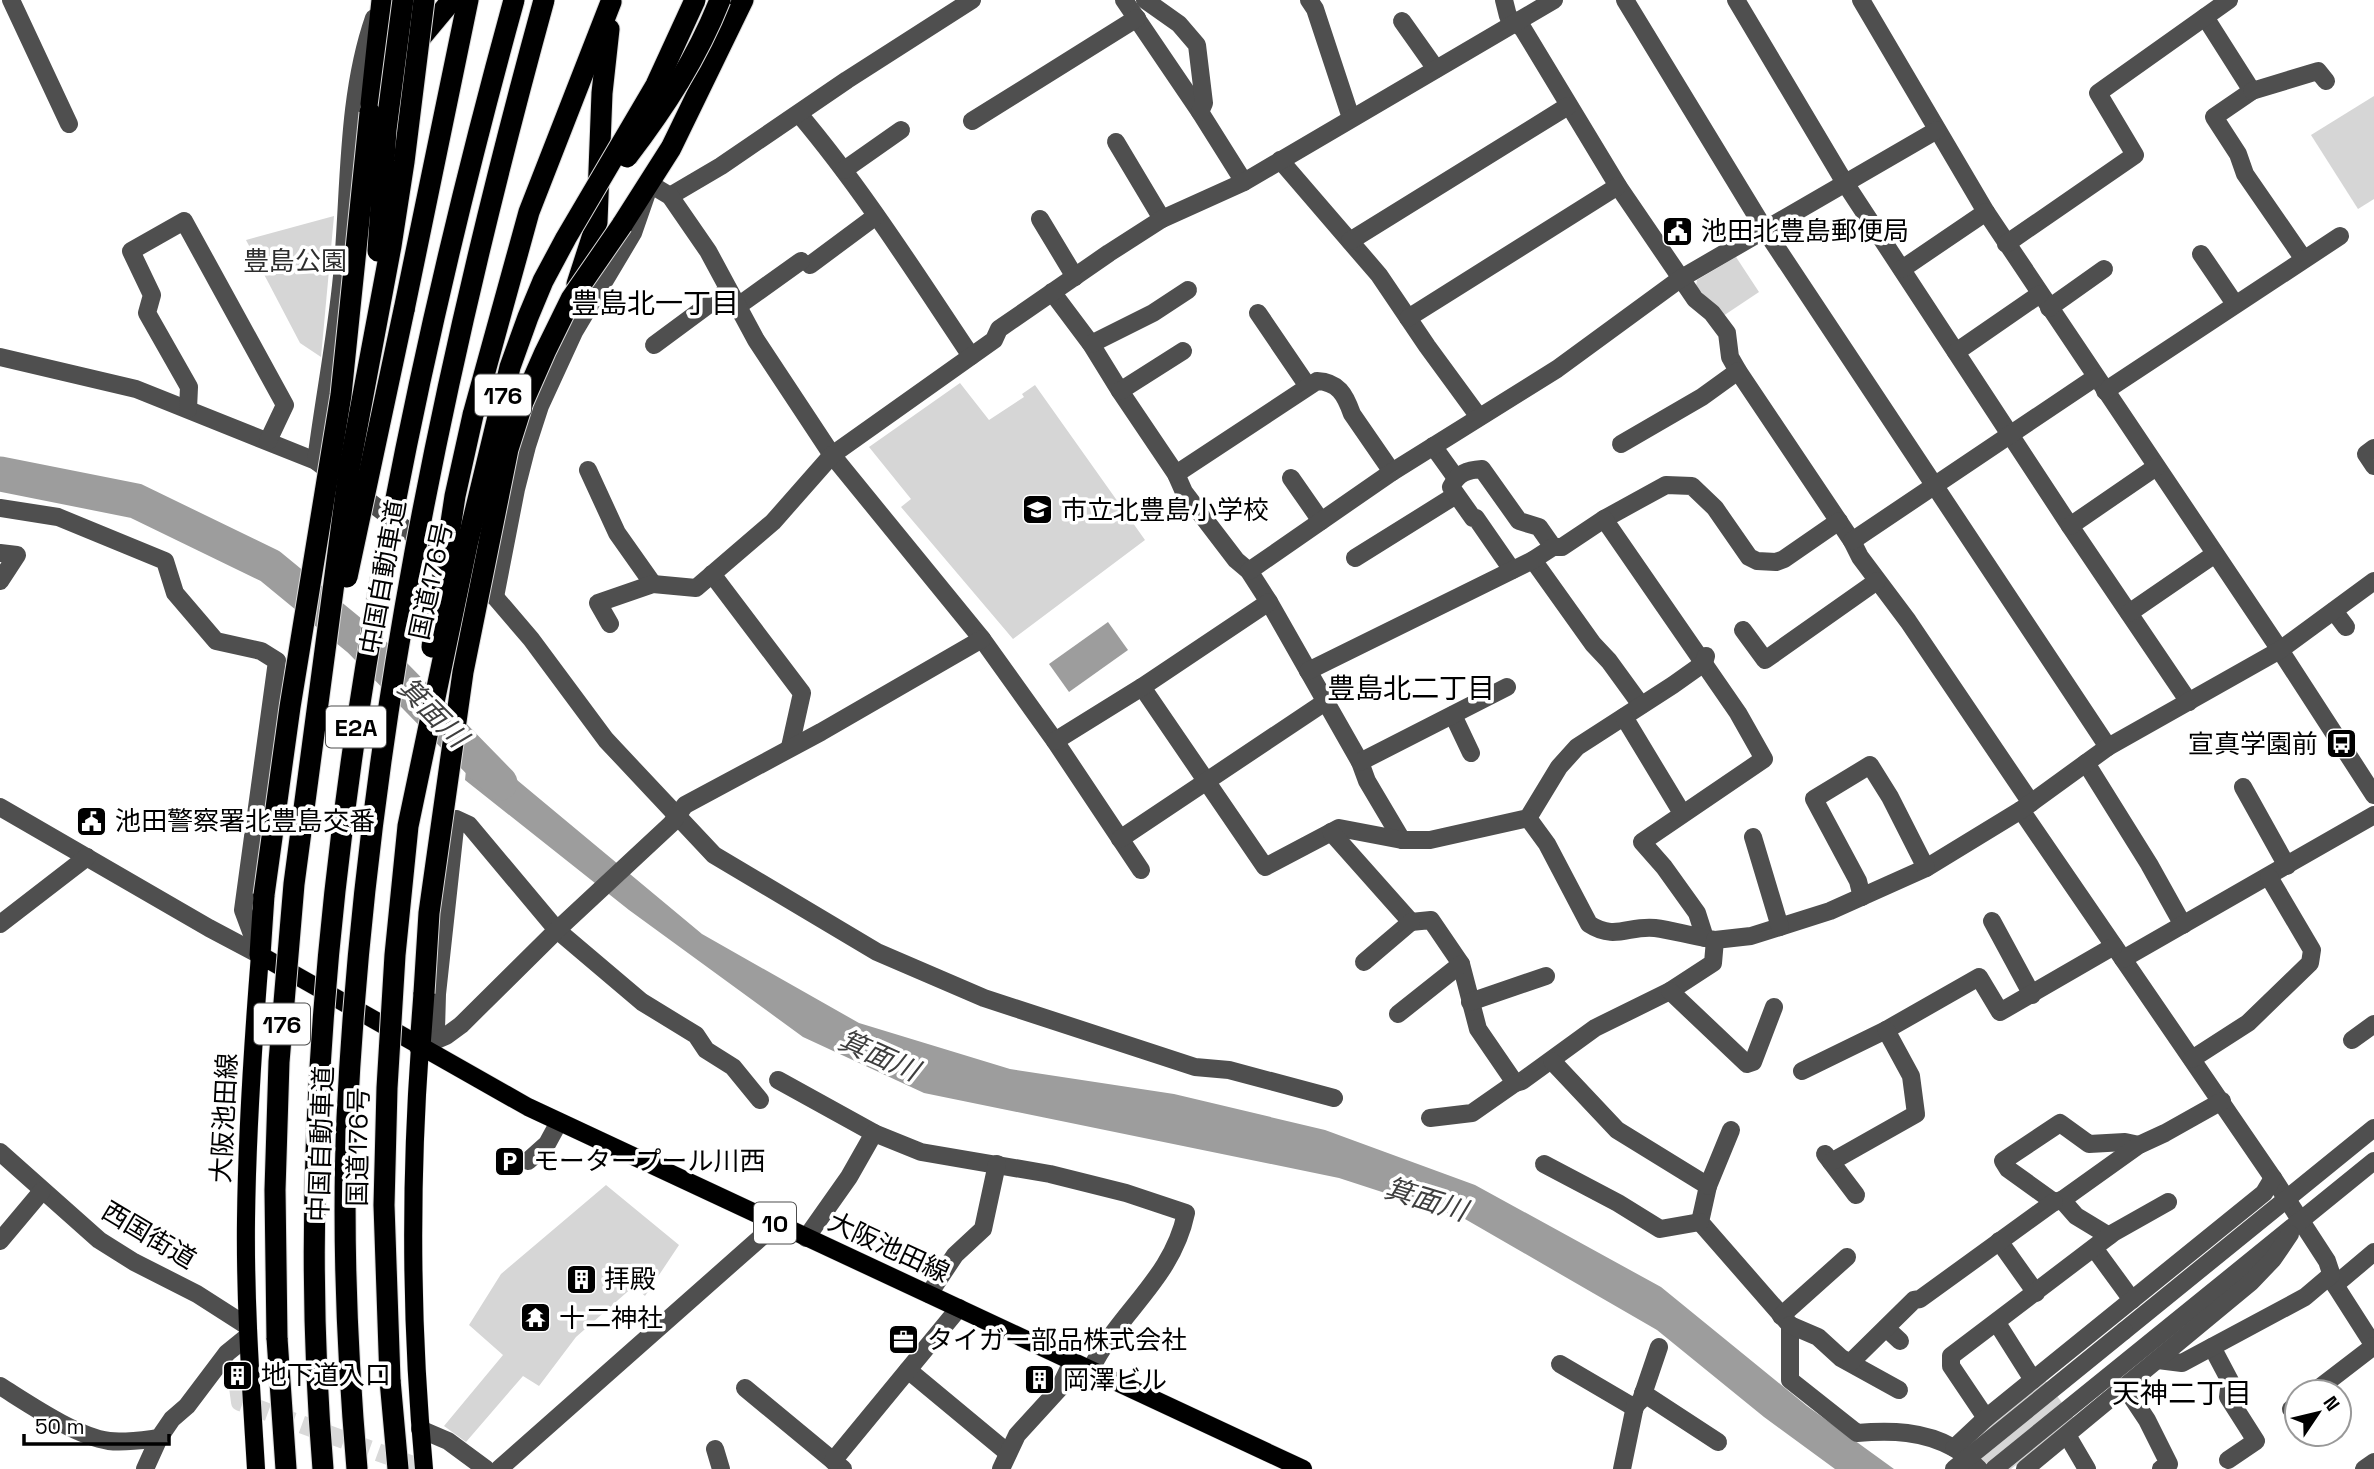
<svg xmlns="http://www.w3.org/2000/svg" width="2374" height="1469" viewBox="0 0 2374 1469" font-family="'Space Grotesk','Noto Sans JP',sans-serif">
	<style>
		.green { fill: #d6d6d6 }
		.water { fill: #9d9d9d }
		.lines { fill: none; stroke-linecap: round; stroke-linejoin: round }
		.river { stroke: #9d9d9d; stroke-width: 35 }
		.minor-tunnel { stroke: #d9d9d9; stroke-width: 18; stroke-dasharray: 18 9; stroke-linecap: butt }
		.major-casing { stroke: #dbdbdb; stroke-width: 19 }
		.highway-casing { stroke: #dbdbdb; stroke-width: 23 }
		.minor { stroke: #4f4f4f; stroke-width: 18 }
		.major { stroke: #000; stroke-width: 18 }
		.highway { stroke: #000; stroke-width: 21 }
		.highway-bridge-casing { stroke: #dbdbdb; stroke-width: 23; stroke-linecap: butt }
		.minor-bridge { stroke: #4f4f4f; stroke-width: 18 }
		.highway-bridge { stroke: #000; stroke-width: 21 }
		.labels { text-anchor: middle; dominant-baseline: central; stroke-width: 7; stroke-linejoin: round; paint-order: stroke }
		.shield { fill: #fff; stroke: #4c4c4c; stroke-width: 2 }
		.shield-label { font-size: 24px; font-weight: bold; fill: #000 }
		.poi-label { font-size: 26px; fill: #000; stroke: #fff; text-anchor: start }
		.park-label { font-size: 26px; fill: #2d2d2d; stroke: #fff }
		.street-label { font-size: 26px; fill: #000; stroke: #fff }
		.neighbourhood-label { font-size: 28px; fill: #000; stroke: #fff }
		.water-label { font-size: 28px; font-style: italic; fill: #3e3e3e; stroke: #fff }
	</style>
	<rect width="100%" height="100%" fill="#fff"/>
	<g class="green">
		<polygon points="2374,96 2374,199 2358,209 2311,135"/>
		<polygon points="334,216 321,357 300,343 246,240"/>
		<polygon points="1736,257 1759,292 1723,316 1696,286 1697,280"/>
		<polygon points="960,383 989,420 1024,397 1022,394 1035,385 1145,540 1013,639 901,507 911,499 869,447"/>
		<polygon points="606,1185 679,1245 645,1296 634,1286 576,1337 539,1386 523,1376 466,1442 444,1426 503,1355 469,1325 501,1274"/>
		<polygon points="2045,1380 2075,1420 2011,1469 1992,1469 1966,1444"/>
	</g>
	<g class="water">
		<polygon points="1108,622 1128,650 1069,692 1049,664"/>
		<polygon points="469,740 702,934 859,1023 1010,1069 1174,1094 1325,1130 1475,1185 1661,1287 1807,1406 1894,1469 1835,1469 1764,1417 1657,1330 1465,1219 1339,1178 924,1093 803,1037 629,910 465,780"/>
	</g>
	<g class="lines">
		<polyline class="river" points="0,474 136,501 270,566 360,640 500,783"/>
		<polyline class="minor-tunnel" points="238,1387 240,1402 424,1469"/>
		<defs>
			<g id="major">
				<path d="M 420,1047 C 410,1186 411,1330 424,1469"/>
				<path d="M 256,1469 C 251,1386 245,1303 246,1220 C 247,1131 253,1043 260,955 L 528,1107 L 1303,1469"/>
			</g>
			<g id="highway">
				<polyline points="371,104 382,0"/>
				<polyline points="370,113 397,66 452,0"/>
				<polyline points="622,225 671,148 743,0"/>
				<polyline points="577,284 597,222 602,93 609,29"/>
				<polyline points="404,310 468,0"/>
				<polyline points="473,415 529,212 611,2"/>
				<polyline points="260,955 264,895"/>
				<polyline points="420,1047 424,993"/>
				<polyline points="277,1338 286,1469"/>
				<polyline points="390,1380 398,1469"/>
			</g>
		</defs>
		<use href="#major" class="major-casing"/>
		<use href="#highway" class="highway-casing"/>
		<g class="minor">
			<polyline points="11,0 69,124"/>
			<polyline points="1124,0 1200,112 1244,182"/>
			<polyline points="1145,0 1179,24 1197,45 1204,103 1200,112"/>
			<polyline points="1309,0 1315,9 1351,118"/>
			<polyline points="1504,0 1508,16 1523,29 1618,186 1695,299 1712,313 1727,333 1730,357 1738,371 1852,541 1860,557 1908,621 2031,803"/>
			<polyline points="1625,0 1765,230 2108,747"/>
			<polyline points="1736,0 1845,183 2070,526 2189,702"/>
			<polyline points="1861,0 1986,212 2280,650 2374,795"/>
			<polyline points="2205,17 2252,91 2214,117 2238,154 2245,174 2303,258"/>
			<polyline points="1402,21 1436,69"/>
			<polyline points="2252,91 2318,71 2326,81"/>
			<path d="M 799,114 C 863,190 916,274 971,356"/>
			<polyline points="972,121 1137,18"/>
			<polyline points="1116,142 1162,219"/>
			<polyline points="1280,160 1379,275 1427,346 1479,417"/>
			<polyline points="844,170 901,130"/>
			<polyline points="670,196 721,166 847,80 972,0"/>
			<polyline points="1040,219 1075,277"/>
			<polyline points="1350,241 1568,106"/>
			<polyline points="2006,244 2135,155 2098,93 2229,0"/>
			<polyline points="2201,254 2235,304"/>
			<polyline points="810,265 876,216"/>
			<polyline points="1902,269 1986,212"/>
			<polyline points="1052,292 1091,344 1120,391 1176,474 1184,492 1236,560 1249,571 1269,602 1360,762 1367,781 1402,840"/>
			<polyline points="738,306 801,261"/>
			<polyline points="2049,308 2104,269"/>
			<polyline points="1258,313 1307,385"/>
			<polyline points="1408,318 1618,186"/>
			<polyline points="1091,344 1153,313 1188,290"/>
			<polyline points="654,345 727,291"/>
			<polyline points="1956,352 2040,294"/>
			<polyline points="0,357 136,389 316,461 495,597 531,639 606,740 714,855 877,952 984,998 1195,1067 1229,1070 1334,1098"/>
			<polyline points="1120,391 1183,351"/>
			<polyline points="2105,391 2340,236"/>
			<polyline points="188,409 189,387 147,313 152,295 131,251 184,221 285,405 268,441"/>
			<polyline points="1621,444 1702,397 1738,371"/>
			<polyline points="1433,446 1456,478"/>
			<polyline points="2374,448 2366,454 2374,466"/>
			<path d="M 316,461 C 324,399 336,338 342,276 C 350,192 346,98 374,18"/>
			<polyline points="588,470 617,533 653,584"/>
			<path d="M 1176,474 L 1317,381 C 1338,382 1345,394 1352,414 L 1392,472"/>
			<polyline points="1291,478 1321,521"/>
			<polyline points="0,508 58,517 165,561 175,593 216,641 261,651 277,661 243,910 259,953"/>
			<polyline points="1604,519 1666,485 1692,486 1715,508 1749,557 1757,561 1776,562 1784,559 1839,521"/>
			<polyline points="2070,526 2156,467"/>
			<polyline points="1852,541 2096,377"/>
			<polyline points="0,553 17,555 0,581"/>
			<polyline points="1355,558 1456,495"/>
			<polyline points="1533,560 1593,644 1609,661 1641,705"/>
			<path d="M 1512,570 L 1476,518 L 1473,518 L 1451,487 C 1458,473 1467,470 1482,469 L 1519,521 L 1539,527 L 1553,547"/>
			<polyline points="1249,571 1392,472 1557,369 1680,279 1937,130"/>
			<polyline points="712,574 802,693 790,747"/>
			<polyline points="495,597 516,489 527,446 540,406 574,332 633,233 650,184 670,196 708,251 756,340 832,455 982,639 1055,741 1141,870"/>
			<polyline points="2334,611 2346,627"/>
			<polyline points="2129,613 2215,554"/>
			<polyline points="610,624 598,603 653,584 696,588 773,522 832,455 994,340 999,329 1109,253 1162,219 1244,182 1554,0"/>
			<polyline points="1743,630 1765,660 1877,581"/>
			<polyline points="1308,671 1533,560 1553,547 1562,547 1604,519 1738,713 1764,759 1642,842 1664,867 1697,913 1705,938 1715,940"/>
			<polyline points="1142,687 1265,867 1339,828 1402,840 1430,840 1528,818 1559,767 1577,747 1673,685 1704,663 1706,656"/>
			<polyline points="1453,715 1471,753"/>
			<polyline points="1624,717 1682,813"/>
			<polyline points="1055,741 1142,687 1269,602"/>
			<polyline points="1360,762 1507,687"/>
			<polyline points="2086,763 2149,864 2183,925"/>
			<polyline points="2243,787 2287,866"/>
			<polyline points="0,807 209,928 260,955"/>
			<polyline points="2021,810 2273,1178 2327,1261 2335,1285 2374,1346"/>
			<path d="M 1528,818 L 1547,844 L 1589,924 C 1615,941 1629,925 1655,928 C 1671,930 1688,935 1705,938"/>
			<polyline points="1331,832 1411,922 1431,920 1461,964 1478,1029 1515,1083 1522,1081 1595,1028 1670,991 1713,963 1715,940 1751,936 1830,911 1926,868 2021,810 2108,747 2280,650 2374,581"/>
			<polyline points="1753,837 1780,927"/>
			<polyline points="1120,839 1325,702"/>
			<polyline points="1862,897 1858,881 1814,799 1870,765 1890,797 1926,868"/>
			<polyline points="1992,921 2032,995"/>
			<polyline points="0,924 87,857"/>
			<polyline points="2123,959 2374,815"/>
			<polyline points="1364,962 1411,922"/>
			<polyline points="1670,991 1747,1064 1753,1062 1774,1007"/>
			<polyline points="1470,1002 1546,976"/>
			<polyline points="1398,1014 1461,964"/>
			<polyline points="2352,1040 2374,1024"/>
			<polyline points="421,1045 436,1030 437,994 456,819 469,825 557,930 642,1002 696,1035 706,1050 733,1067 760,1100"/>
			<polyline points="420,1047 446,1036 461,1025 557,930 671,824 685,805 821,732 982,639"/>
			<polyline points="2192,1059 2248,1023 2310,963 2312,950 2269,877"/>
			<path d="M 1552,1061 L 1617,1130 L 1708,1186 L 1700,1222 L 1790,1325 L 1790,1380 L 1857,1433 C 1891,1430 1924,1431 1954,1448 C 1963,1453 1971,1462 1979,1469"/>
			<polyline points="1802,1071 1886,1030 1979,977 2000,1012 2114,946"/>
			<polyline points="778,1080 874,1133"/>
			<polyline points="1430,1118 1472,1113 1515,1083"/>
			<polyline points="0,1152 99,1240 134,1262 197,1294 247,1326"/>
			<polyline points="1825,1154 1856,1195"/>
			<polyline points="528,1161 547,1144 559,1122"/>
			<polyline points="1831,1162 1916,1114 1911,1076 1886,1030"/>
			<polyline points="1544,1164 1618,1203 1660,1229 1700,1222"/>
			<polyline points="1708,1186 1731,1130"/>
			<polyline points="2062,1200 2054,1202 2008,1169 2003,1161 2060,1123 2089,1144 2125,1142 2139,1145"/>
			<polyline points="2109,1236 2076,1216 2062,1200 2139,1145 2165,1133 2222,1101"/>
			<path d="M 806,1238 L 849,1177 L 874,1133 L 921,1152 L 1050,1174 L 1126,1193 L 1186,1213 C 1172,1280 1118,1312 1090,1371"/>
			<polyline points="0,1241 42,1191"/>
			<polyline points="1999,1241 2036,1293"/>
			<polyline points="2094,1248 2132,1300"/>
			<polyline points="2335,1285 2374,1252"/>
			<polyline points="929,1294 955,1255 983,1229 997,1164"/>
			<polyline points="1781,1316 1847,1257"/>
			<polyline points="1997,1323 2033,1380"/>
			<polyline points="1790,1325 1818,1337 1841,1358 1899,1390"/>
			<polyline points="1886,1328 1900,1341"/>
			<polyline points="2124,1331 2374,1128"/>
			<polyline points="2212,1347 2230,1381 2228,1397 2256,1441 2228,1460"/>
			<polyline points="2158,1360 2182,1363 2305,1297 2331,1275"/>
			<polyline points="1851,1362 1914,1300 1920,1299 2054,1202"/>
			<polyline points="1560,1364 1635,1408"/>
			<polyline points="908,1370 1008,1453"/>
			<path d="M 0,1386 C 29,1404 75,1436 109,1441 C 125,1443 143,1440 159,1438 L 172,1419 L 187,1406 L 227,1353 L 248,1336"/>
			<polyline points="2125,1387 2147,1420 2169,1464 2161,1469"/>
			<polyline points="745,1388 843,1469"/>
			<polyline points="2314,1392 2374,1346"/>
			<polyline points="1643,1393 1718,1442"/>
			<polyline points="2291,1409 2297,1405"/>
			<polyline points="1986,1418 1951,1366 1951,1356 2113,1233 2168,1202"/>
			<polyline points="420,1429 448,1441 486,1469"/>
			<polyline points="2067,1435 2087,1469"/>
			<polyline points="1954,1448 1986,1418 2264,1193 2273,1178"/>
			<polyline points="715,1449 721,1469"/>
			<polyline points="833,1461 959,1308"/>
			<polyline points="145,1469 159,1438"/>
			<polyline points="499,1469 776,1224"/>
			<polyline points="1001,1469 1017,1435 1059,1389 1072,1362"/>
			<polyline points="1622,1469 1635,1406 1641,1400 1659,1347"/>
			<polyline points="1994,1469 2374,1161"/>
			<polyline points="2025,1469 2251,1282 2273,1259 2290,1234"/>
			<polyline points="2364,1469 2374,1462"/>
		</g>
		<use href="#major" class="major"/>
		<use href="#highway" class="highway"/>
		<defs>
			<g id="highway-bridge">
				<path d="M 627,157 C 665,107 697,58 720,0"/>
				<polyline points="378,251 386,130 403,0"/>
				<polyline points="347,577 404,310"/>
				<polyline points="432,647 455,496 473,415"/>
				<polyline points="264,895 290,707 341,395 370,113"/>
				<polyline points="424,993 429,913 463,672 508,449 523,402 545,352 571,299 622,225"/>
				<polyline points="277,1338 275,1190 279,1062 294,884 349,470 391,246 404,162 424,0"/>
				<polyline points="390,1380 384,1205 387,1088 395,955 408,826 467,545 510,367 528,317 543,281 566,238 656,85 695,0"/>
				<path d="M 323,1469 C 302,1218 320,965 358,716 C 395,474 449,236 514,0"/>
				<path d="M 357,1469 C 347,1353 342,1235 347,1118 C 365,739 444,364 544,0"/>
			</g>
		</defs>
		<use href="#highway-bridge" class="highway-bridge-casing"/>
		<polyline class="minor-bridge" points="1954,1469 2124,1331"/>
		<use href="#highway-bridge" class="highway-bridge"/>
	</g>
	<defs>
		<symbol id="civic-square" viewBox="-11 -11 22 22"><rect x="-9" y="-9" width="18" height="18" rx="4" fill="#000" stroke="#fff"/><path d="M-.6-6.5H3V-4.5H.6V-3L4-1V1h2V6H-6V1h2V-1L-.6-3ZM-1.2 2.5V6h2.4V2.5Z" fill="#fff"/></symbol>
		<symbol id="school-square" viewBox="-11 -11 22 22"><rect x="-9" y="-9" width="18" height="18" rx="4" fill="#000" stroke="#fff"/><path d="M0-5L7-2L0 1L-7-2ZM-4 1L0 2.5L4 1V4Q0 6-4 4Z" fill="#fff"/></symbol>
		<symbol id="bus-square" viewBox="-11 -11 22 22"><rect x="-9" y="-9" width="18" height="18" rx="4" fill="#000" stroke="#fff"/><path d="M-5-6H5V4H4V6H2V4H-2V6H-4V4H-5ZM-3.5-4V0h7V-4ZM-3.5 1.2v1.5H-2V1.2ZM2 1.2v1.5H3.5V1.2Z" fill="#fff"/></symbol>
		<symbol id="parking-square" viewBox="-11 -11 22 22"><rect x="-9" y="-9" width="18" height="18" rx="4" fill="#000" stroke="#fff"/><path d="M-3.5-5.5H1a3.5 3.5 0 0 1 0 7H-1V5.5H-3.5ZM-1-3.4V-.6H.8a1.4 1.4 0 0 0 0-2.8Z" fill="#fff"/></symbol>
		<symbol id="building-square" viewBox="-11 -11 22 22"><rect x="-9" y="-9" width="18" height="18" rx="4" fill="#000" stroke="#fff"/><path d="M-4-6H4V6H1V3H-1V6H-4ZM-2.5-4.3h1.7v1.8h-1.7ZM.8-4.3h1.7v1.8H.8ZM-2.5-1h1.7V.8h-1.7ZM.8-1h1.7V.8H.8Z" fill="#fff"/></symbol>
		<symbol id="temple-square" viewBox="-11 -11 22 22"><rect x="-9" y="-9" width="18" height="18" rx="4" fill="#000" stroke="#fff"/><path d="M0-6L5-2H3V0L6.5 2.5H4V6H1.5V3h-3V6H-4V2.5H-6.5L-3 0V-2H-5Z" fill="#fff"/></symbol>
		<symbol id="office-square" viewBox="-11 -11 22 22"><rect x="-9" y="-9" width="18" height="18" rx="4" fill="#000" stroke="#fff"/><path d="M-6-3h4V-5.5h4V-3h4V5H-6ZM-1-4.5V-3h2v-1.5ZM-6 0V1H6V0Z" fill="#fff"/></symbol>
	</defs>
	<g fill-rule="evenodd">
		<use href="#civic-square" x="1660" y="214" width="35" height="35"/>
		<use href="#school-square" x="1020" y="492" width="35" height="35"/>
		<use href="#bus-square" x="2324" y="726" width="35" height="35"/>
		<use href="#civic-square" x="74" y="804" width="35" height="35"/>
		<use href="#parking-square" x="492" y="1144" width="35" height="35"/>
		<use href="#building-square" x="564" y="1262" width="35" height="35"/>
		<use href="#temple-square" x="518" y="1300" width="35" height="35"/>
		<use href="#office-square" x="886" y="1322" width="35" height="35"/>
		<use href="#building-square" x="220" y="1358" width="35" height="35"/>
		<use href="#building-square" x="1022" y="1362" width="35" height="35"/>
	</g>
	<g class="labels">
		<g class="shield">
			<rect x="475" y="374.5" width="56" height="41" rx="5"/>
			<rect x="326" y="706.5" width="60" height="41" rx="5"/>
			<rect x="254" y="1003.5" width="56" height="41" rx="5"/>
			<rect x="754" y="1202.5" width="42" height="41" rx="5"/>
		</g>
		<g class="shield-label">
			<text x="503" y="395">176</text>
			<text x="356" y="727">E2A</text>
			<text x="282" y="1024">176</text>
			<text x="775" y="1223">10</text>
		</g>
		<g class="poi-label">
			<text x="1701" y="231">池田北豊島郵便局</text>
			<text x="1061" y="510">市立北豊島小学校</text>
			<text x="2318" y="744" text-anchor="end">宣真学園前</text>
			<text x="115" y="821">池田警察署北豊島交番</text>
			<text x="533" y="1161">モータープール川西</text>
			<text x="604" y="1279">拝殿</text>
			<text x="559" y="1318">十二神社</text>
			<text x="927" y="1340">タイガー部品株式会社</text>
			<text x="261" y="1375">地下道入口</text>
			<text x="1063" y="1380">岡澤ビル</text>
		</g>
		<g class="park-label">
			<text x="295" y="261">豊島公園</text>
		</g>
		<g class="street-label">
			<text transform="translate(383 577) rotate(-80)">中国自動車道</text>
			<text transform="translate(431 581) rotate(-78)">国道176号</text>
			<text transform="translate(224 1118) rotate(-87)">大阪池田線</text>
			<text transform="translate(321 1144) rotate(-88)">中国自動車道</text>
			<text transform="translate(358 1147) rotate(-89)">国道176号</text>
			<text transform="translate(149 1235) rotate(31)">西国街道</text>
			<text transform="translate(889 1247) rotate(25)">大阪池田線</text>
		</g>
		<g class="neighbourhood-label">
			<text x="655" y="303">豊島北一丁目</text>
			<text x="1411" y="688">豊島北二丁目</text>
			<text x="2182" y="1393">天神二丁目</text>
		</g>
		<g class="water-label">
			<text transform="translate(433 712) rotate(45)">箕面川</text>
			<text transform="translate(879 1055) rotate(24)">箕面川</text>
			<text transform="translate(1426 1199) rotate(17)">箕面川</text>
		</g>
	</g>
	<g transform="translate(2318 1413) rotate(55)"><circle r="33" fill="#ffffff" stroke="#999999" stroke-width="2"/>
	<path d="M0-5L12 26L0 18L-12 26Z" fill="#000000"/>
	<text y="-10" font-size="19" font-weight="bold" text-anchor="middle" fill="#000000">N</text>
	</g>
	<path d="M24 1434v10h145v-10" fill="none" stroke="#000000" stroke-width="3.5"/>
	<text x="35" y="1434" font-size="21" fill="#000000" stroke="#ffffff" stroke-width="5" paint-order="stroke">50 m</text>
</svg>
